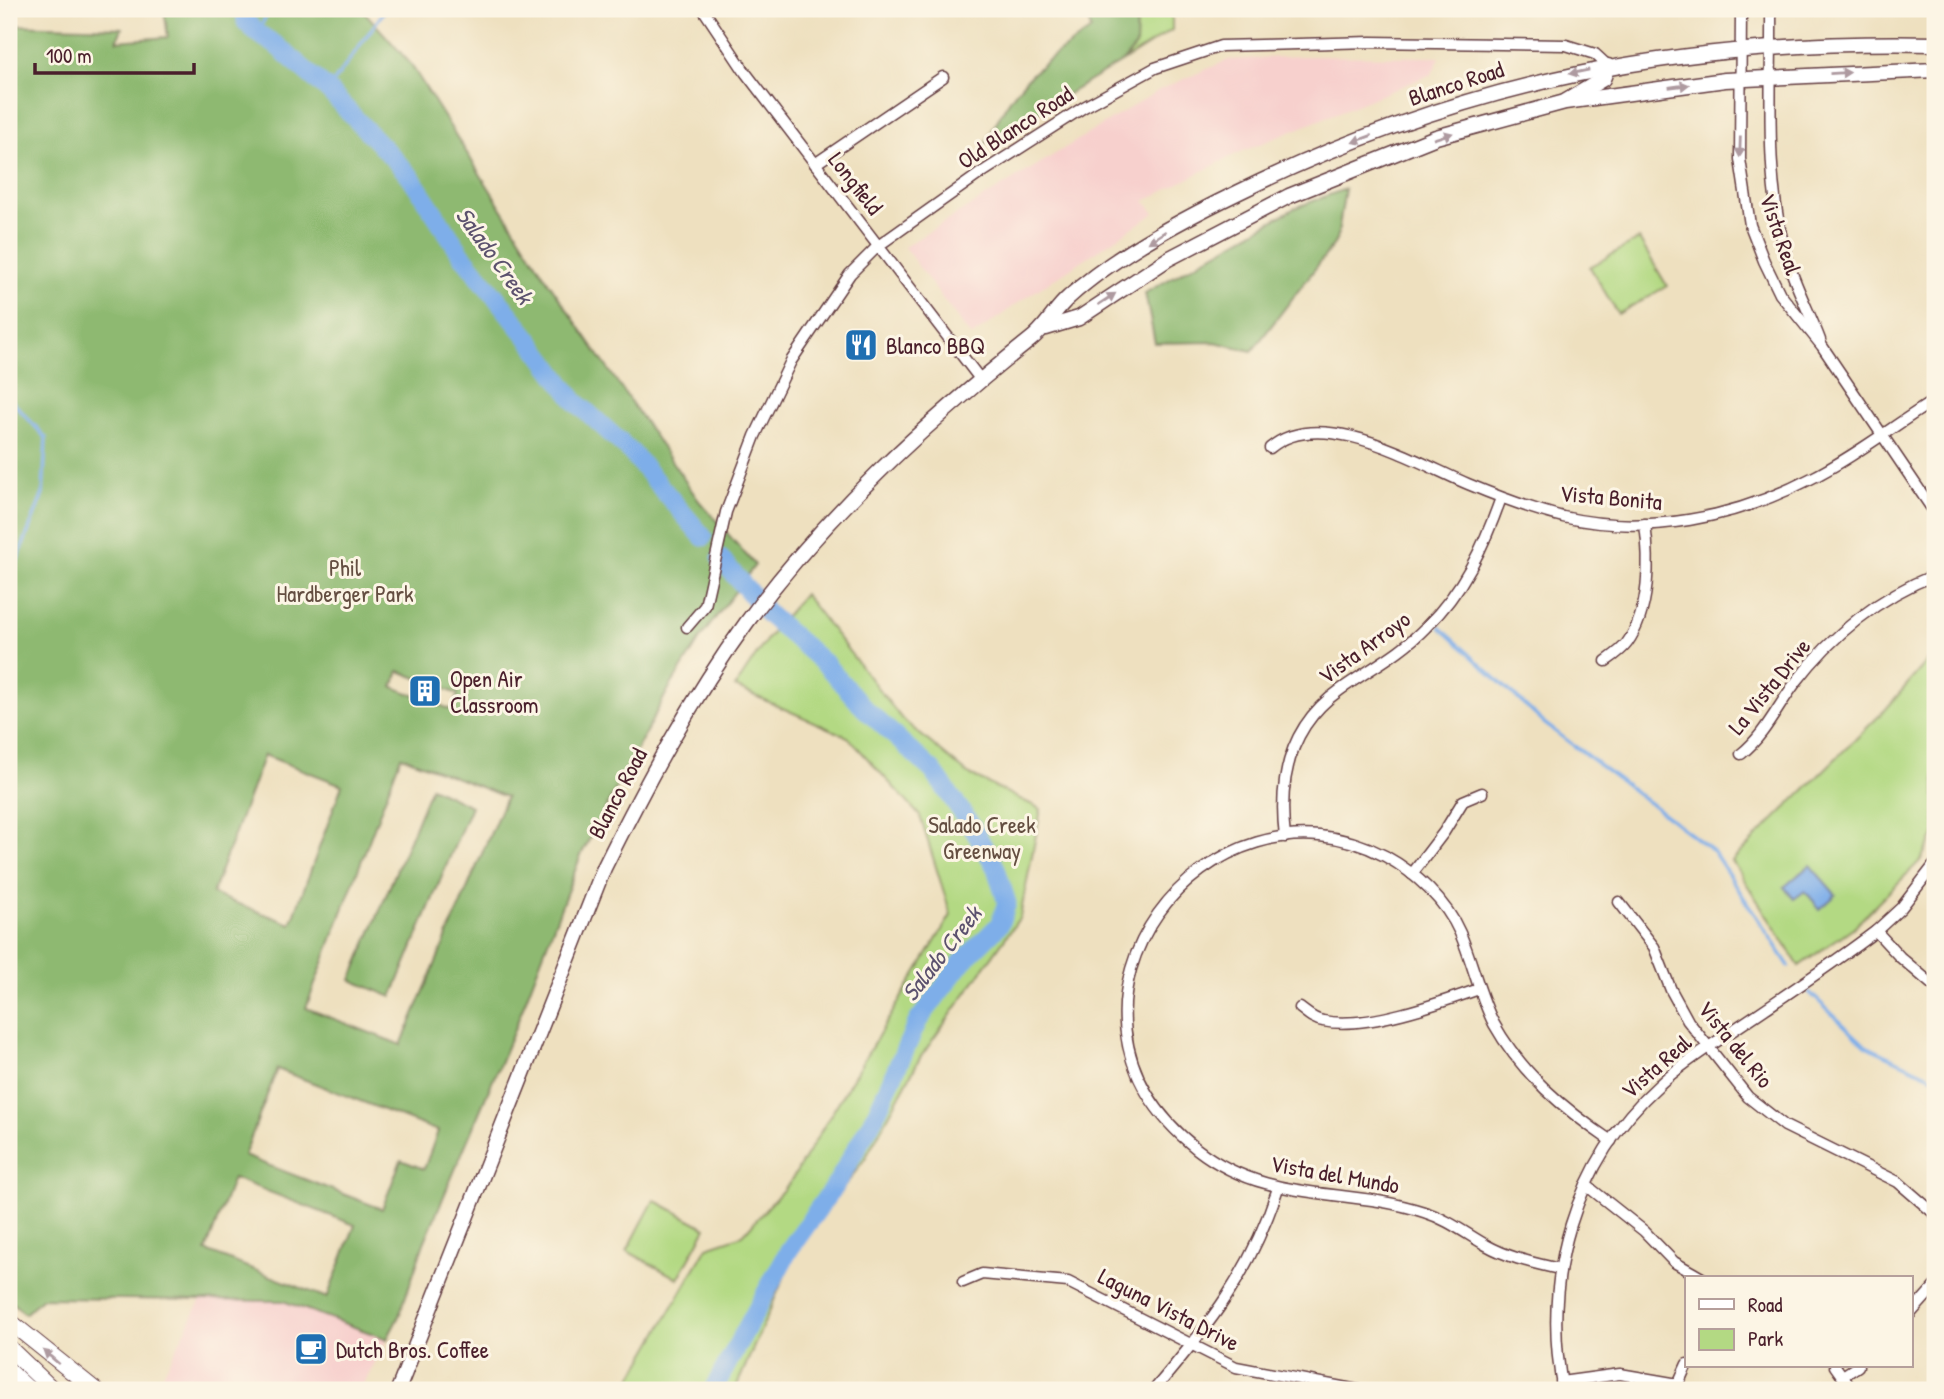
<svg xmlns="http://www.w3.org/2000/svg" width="1944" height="1399" viewBox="0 0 1944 1399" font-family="'Patrick Hand',sans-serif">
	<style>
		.built { fill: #f7d0cd }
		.green { fill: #b3d983; stroke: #7e7c57; stroke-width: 2 }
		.forest { fill: #8eb971; stroke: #6c6c4e; stroke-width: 2; fill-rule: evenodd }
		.water { fill: #7eaee9; stroke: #64668a; stroke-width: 2 }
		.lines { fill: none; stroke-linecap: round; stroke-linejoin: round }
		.stream { stroke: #7eaee9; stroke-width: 3.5 }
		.river { stroke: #7eaee9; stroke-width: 19 }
		.minor-casing { stroke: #633c41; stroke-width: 13 }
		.major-casing { stroke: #633c41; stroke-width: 17 }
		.highway-casing { stroke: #633c41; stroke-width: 18 }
		.minor { stroke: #fff; stroke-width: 10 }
		.major { stroke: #fff; stroke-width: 14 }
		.highway { stroke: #fff; stroke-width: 16 }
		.oneway { fill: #ae9aa0 }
		.labels { text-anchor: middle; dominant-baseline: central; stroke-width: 6; stroke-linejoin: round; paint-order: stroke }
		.street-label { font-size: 23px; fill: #4a1f2b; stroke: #fcf5e5 }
		.poi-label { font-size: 23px; fill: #4a1f2b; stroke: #fcf5e5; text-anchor: start }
		.park-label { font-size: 23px; fill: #644e41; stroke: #fcf5e5 }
		.water-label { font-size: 24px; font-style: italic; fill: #5c516e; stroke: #fcf5e5 }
	</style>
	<rect width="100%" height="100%" fill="#fcf5e5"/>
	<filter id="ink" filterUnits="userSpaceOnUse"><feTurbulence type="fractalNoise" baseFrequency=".0143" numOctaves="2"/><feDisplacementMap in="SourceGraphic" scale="14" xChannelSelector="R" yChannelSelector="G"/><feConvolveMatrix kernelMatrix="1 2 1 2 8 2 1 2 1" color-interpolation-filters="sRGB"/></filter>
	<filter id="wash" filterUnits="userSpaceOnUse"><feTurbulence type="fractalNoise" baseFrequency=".00686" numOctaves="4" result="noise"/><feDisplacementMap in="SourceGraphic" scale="28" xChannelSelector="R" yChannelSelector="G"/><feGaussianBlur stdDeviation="1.57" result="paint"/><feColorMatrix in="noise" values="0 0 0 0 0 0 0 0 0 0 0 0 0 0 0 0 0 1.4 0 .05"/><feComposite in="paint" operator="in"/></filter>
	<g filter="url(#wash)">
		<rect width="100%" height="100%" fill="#eee0bf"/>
		<g class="built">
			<polygon points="1300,56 1440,57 1432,74 1236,154 1145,201 1155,213 1028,296 971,337 904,247 1159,90 1228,60"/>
			<polygon points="201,1300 283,1301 387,1339 361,1390 155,1390"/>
		</g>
		<g class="green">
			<polygon points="1137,9 1172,9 1172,30 1123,61 1136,46"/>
			<polygon points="1639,239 1667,286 1618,314 1590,267"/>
			<polygon points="804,594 902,719 968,774 1041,809 1020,917 920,1058 866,1157 792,1259 735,1390 625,1390 707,1247 743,1235 791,1181 951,915 920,816 848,737 735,687 767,639"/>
			<polygon points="1935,657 1935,834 1920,861 1854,927 1799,966 1732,861 1886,709 1930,658"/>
			<polygon points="654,1200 706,1228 678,1279 627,1251"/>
		</g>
		<g class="forest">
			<path d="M 164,9 L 362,9 L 410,63 L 549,283 L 699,501 L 755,565 L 702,636 L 667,692 L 581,855 L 515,1028 L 424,1243 L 399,1316 L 387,1339 L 283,1301 L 42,1298 L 25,1314 L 9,1300 L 9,25 L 122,28 L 117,41 L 168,37 ZM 399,671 L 458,694 L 452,710 L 393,687 ZM 264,755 L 342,785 L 291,924 L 212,894 ZM 401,756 L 506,797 L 401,1045 L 306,1008 ZM 277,1069 L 438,1131 L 424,1169 L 401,1160 L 382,1209 L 244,1156 ZM 233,1178 L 355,1225 L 327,1298 L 206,1251 Z"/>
			<path d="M 1089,9 L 1137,9 L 1136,46 L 1123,61 L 986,143 C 1016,79 1035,69 1091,30 L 1087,12 Z"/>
			<polygon points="1345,189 1337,240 1252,351 1215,342 1155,343 1145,293 1295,208"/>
			<polygon points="431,787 471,806 392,997 351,980"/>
		</g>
		<polygon class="water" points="1810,865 1836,895 1820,909 1805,891 1794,899 1784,887"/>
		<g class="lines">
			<g class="stream">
				<polyline points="257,33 270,9"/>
				<polyline points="328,90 383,13"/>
				<polyline points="9,398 46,438 43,494 9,581"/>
				<polyline points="1440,627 1544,723 1713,851 1789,966"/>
				<polyline points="1809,992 1866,1046 1935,1078"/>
			</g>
			<g class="river">
				<polyline points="245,9 246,22 257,33 276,45 328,90 410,176 462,255 531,341 575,401 630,451 703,537"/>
				<polyline points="713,1390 789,1250 838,1181 876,1114 918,1021 962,962 999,925 1007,903 996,868 971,825 933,771 864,708 826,665 768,614 721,559"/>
			</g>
		</g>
	</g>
	<g filter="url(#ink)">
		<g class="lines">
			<defs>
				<g id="minor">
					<polyline points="703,9 745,72 980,379"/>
					<polyline points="1741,9 1740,159 1750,225 1764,261 1780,294 1822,346 1935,513"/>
					<path d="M 1771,9 C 1772,91 1764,175 1786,255 C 1794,284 1809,311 1820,340"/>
					<polyline points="815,164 943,77"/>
					<path d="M 1270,448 C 1321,404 1418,463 1468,484 C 1499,497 1531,509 1563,517 C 1647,536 1735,518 1810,479 C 1854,457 1893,426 1935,400"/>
					<polyline points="687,627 705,606 726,512 755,436 791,361 850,274 878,246 978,175 1084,107 1155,68 1221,46 1371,42 1566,45 1595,54 1608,66"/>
					<path d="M 1606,661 C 1613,656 1622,650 1627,643 C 1650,611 1650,561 1645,524"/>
					<path d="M 1741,754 C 1765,735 1777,707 1796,682 C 1832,635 1880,596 1935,575"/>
					<path d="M 1285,837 C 1278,780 1289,726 1340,690 C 1369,669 1400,654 1426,627 C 1463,591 1484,546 1501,498"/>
					<polyline points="1412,874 1444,832 1463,801 1482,793"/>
					<polyline points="1619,902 1654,947 1671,990 1688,1021 1748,1097 1785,1126 1898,1182 1935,1214"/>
					<polyline points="1876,931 1900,957 1935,987"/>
					<path d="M 1300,1008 C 1307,1013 1314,1020 1323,1021 C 1365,1030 1440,1003 1479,989"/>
					<polyline points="1586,1185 1644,1231 1674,1262 1702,1278"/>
					<path d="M 1559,1269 C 1534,1263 1509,1258 1486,1245 C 1465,1233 1447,1219 1424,1212 C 1345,1186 1269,1205 1197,1149 C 1016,1006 1211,763 1385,856 C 1416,873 1446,901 1460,933 C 1473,963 1479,995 1494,1024 C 1522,1074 1564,1109 1611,1141"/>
					<polyline points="963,1282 982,1274 1068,1282 1236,1367 1358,1390"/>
					<polyline points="1911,1313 1935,1286"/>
					<polyline points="1835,1366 1852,1390"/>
					<polyline points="1843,1376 1858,1366"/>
					<polyline points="1561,1382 1620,1374 1678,1384 1687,1364"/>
					<path d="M 1154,1390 C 1211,1323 1250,1274 1278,1188"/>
					<path d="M 1563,1390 C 1541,1279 1574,1162 1659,1085 C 1681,1064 1708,1048 1732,1031 C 1781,998 1830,966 1876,931 L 1901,908 L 1935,864"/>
				</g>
				<g id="major">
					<polyline points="1566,101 1603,79 1608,66"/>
					<polyline points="1046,328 1079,318 1168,259 1289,196 1436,137 1565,102 1725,80 1935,70"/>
					<path d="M 398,1390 L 604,868 C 646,783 691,699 747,622 C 826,514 926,423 1030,340 C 1047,327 1054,310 1069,297 C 1114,256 1185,218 1239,192 C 1467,80 1683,39 1935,44"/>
				</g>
				<g id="highway">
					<polyline points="9,1321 95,1390"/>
					<polyline points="9,1348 53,1390"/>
					<polyline points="9,1371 29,1390"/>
				</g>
			</defs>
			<use href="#minor" class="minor-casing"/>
			<use href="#major" class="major-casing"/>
			<use href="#highway" class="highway-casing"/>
			<use href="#minor" class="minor"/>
			<use href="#major" class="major"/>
			<use href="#highway" class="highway"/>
		</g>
		<defs><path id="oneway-solid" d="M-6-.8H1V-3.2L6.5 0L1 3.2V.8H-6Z" transform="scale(1.75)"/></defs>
		<g class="oneway">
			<use href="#oneway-solid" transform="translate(1579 72) rotate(168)"/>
			<use href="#oneway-solid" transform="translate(1840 73) rotate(-3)"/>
			<use href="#oneway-solid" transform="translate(1679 86) rotate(-8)"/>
			<use href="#oneway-solid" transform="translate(1443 136) rotate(-17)"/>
			<use href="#oneway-solid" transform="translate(1362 139) rotate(160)"/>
			<use href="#oneway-solid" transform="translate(1740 147) rotate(92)"/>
			<use href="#oneway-solid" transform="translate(1157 237) rotate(147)"/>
			<use href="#oneway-solid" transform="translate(1107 299) rotate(-33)"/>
			<use href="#oneway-solid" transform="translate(51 1357) rotate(-139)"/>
		</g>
	</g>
	<defs>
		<symbol id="restaurant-square" viewBox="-11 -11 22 22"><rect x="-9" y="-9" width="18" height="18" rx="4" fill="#1f6fb2" stroke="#fcf5e5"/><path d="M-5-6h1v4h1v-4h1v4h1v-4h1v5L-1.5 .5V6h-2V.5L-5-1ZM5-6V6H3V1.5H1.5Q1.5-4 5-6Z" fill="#fff"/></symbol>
		<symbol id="building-square" viewBox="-11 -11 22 22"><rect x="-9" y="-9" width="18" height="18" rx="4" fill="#1f6fb2" stroke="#fcf5e5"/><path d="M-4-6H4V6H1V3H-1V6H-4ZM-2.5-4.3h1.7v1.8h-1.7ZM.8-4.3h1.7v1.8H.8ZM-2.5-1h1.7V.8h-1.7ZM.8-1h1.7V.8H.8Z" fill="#fff"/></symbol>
		<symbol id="cafe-square" viewBox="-11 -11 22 22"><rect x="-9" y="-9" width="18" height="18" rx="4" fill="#1f6fb2" stroke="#fcf5e5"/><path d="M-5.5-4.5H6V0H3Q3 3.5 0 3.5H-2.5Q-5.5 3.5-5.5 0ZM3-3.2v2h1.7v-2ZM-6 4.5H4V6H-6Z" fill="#fff"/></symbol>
	</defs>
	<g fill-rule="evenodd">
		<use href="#restaurant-square" x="842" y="326" width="38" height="38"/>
		<use href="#building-square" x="406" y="672" width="38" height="38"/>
		<use href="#cafe-square" x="292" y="1330" width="38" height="38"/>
	</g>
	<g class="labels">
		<g class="street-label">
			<text transform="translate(1456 83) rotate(-18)">Blanco Road</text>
			<text transform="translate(1015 127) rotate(-33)">Old Blanco Road</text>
			<text transform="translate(856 183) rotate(52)">Longfield</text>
			<text transform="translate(1781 234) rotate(71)">Vista Real</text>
			<text transform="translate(1611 497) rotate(5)">Vista Bonita</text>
			<text transform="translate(1364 647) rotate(-36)">Vista Arroyo</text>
			<text transform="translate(1769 686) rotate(-51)">La Vista Drive</text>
			<text transform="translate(617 793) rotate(-62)">Blanco Road</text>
			<text transform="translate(1736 1044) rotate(51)">Vista del Rio</text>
			<text transform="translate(1656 1066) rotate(-41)">Vista Real</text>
			<text transform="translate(1335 1174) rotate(10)">Vista del Mundo</text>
			<text transform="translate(1169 1309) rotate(27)">Laguna Vista Drive</text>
		</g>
		<g class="poi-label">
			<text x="886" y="345">Blanco BBQ</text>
			<text x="450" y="678">Open Air<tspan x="450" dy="26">Classroom</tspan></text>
			<text x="336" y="1349">Dutch Bros. Coffee</text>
		</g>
		<g class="park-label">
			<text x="345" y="567">Phil<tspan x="345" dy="26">Hardberger Park</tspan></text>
			<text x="982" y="824">Salado Creek<tspan x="982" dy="26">Greenway</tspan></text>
		</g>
		<g class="water-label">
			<text transform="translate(495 255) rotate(54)">Salado Creek</text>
			<text transform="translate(941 953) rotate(-52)">Salado Creek</text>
		</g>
	</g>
	<rect width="1944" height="1399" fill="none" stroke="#fcf5e5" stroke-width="35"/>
	<rect x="1685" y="1276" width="228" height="91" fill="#fcf5e5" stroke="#b59f9b" stroke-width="2"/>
	<rect x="1699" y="1299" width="35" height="10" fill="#ffffff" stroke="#b59f9b" stroke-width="2"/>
	<text x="1748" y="1312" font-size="21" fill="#4a1f2b">Road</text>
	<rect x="1699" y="1329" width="35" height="21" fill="#b3d983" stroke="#b59f9b" stroke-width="2"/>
	<text x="1748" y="1346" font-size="21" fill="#4a1f2b">Park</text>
	<path d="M35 63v10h159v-10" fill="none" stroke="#4a1f2b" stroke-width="3.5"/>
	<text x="46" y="63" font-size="21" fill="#4a1f2b" stroke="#fcf5e5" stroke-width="5" paint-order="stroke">100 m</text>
</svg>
